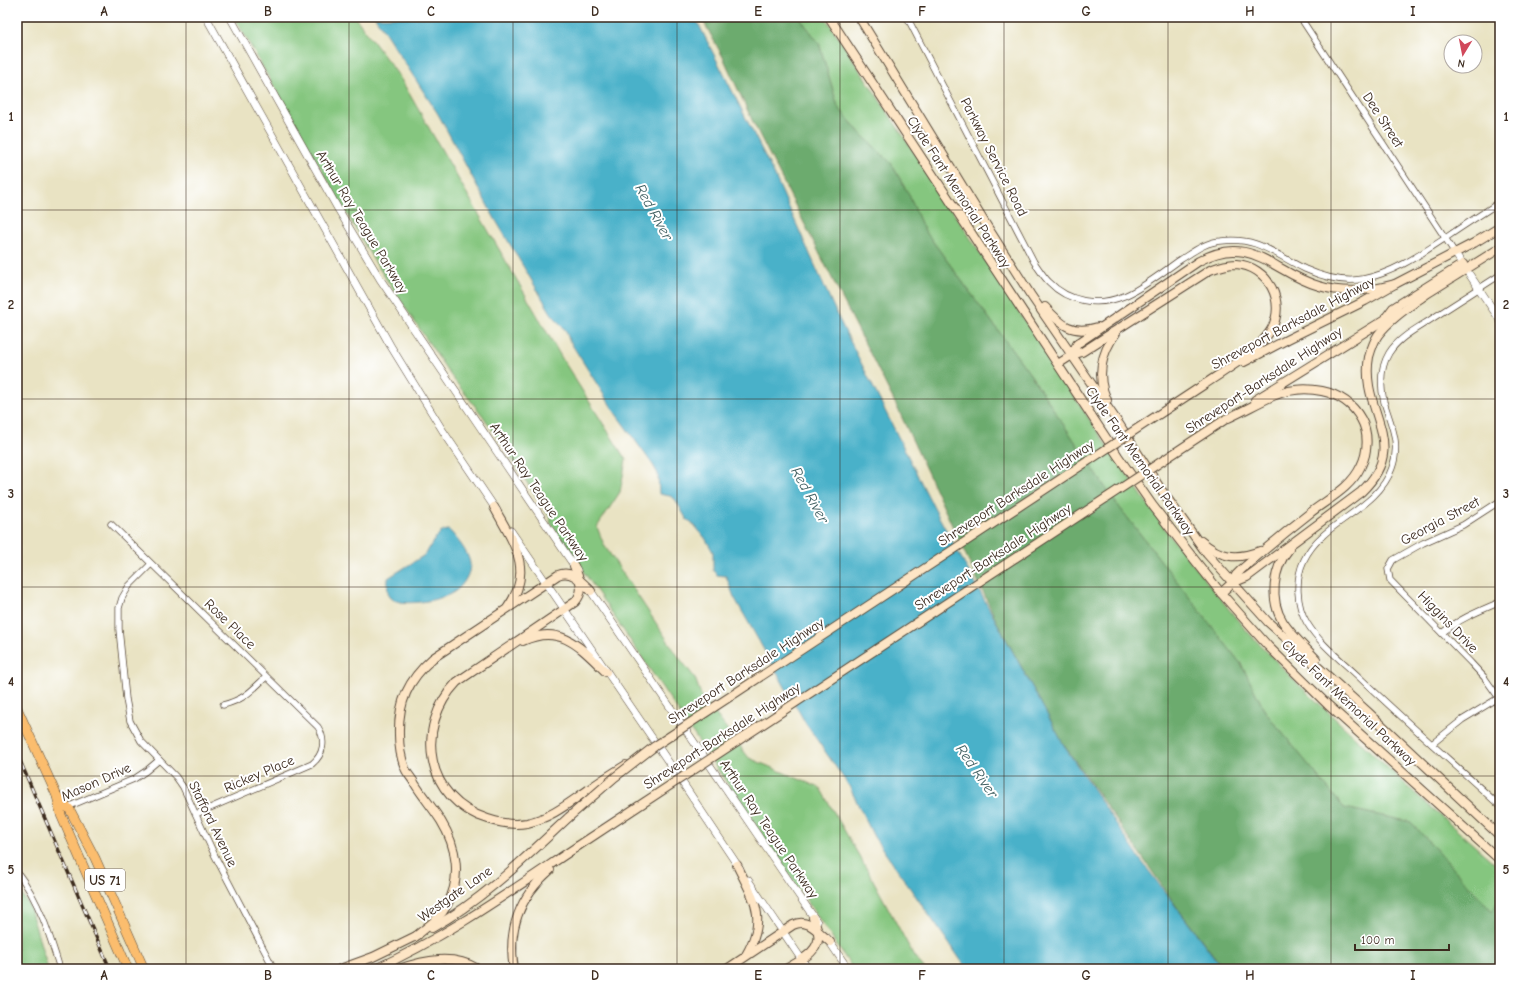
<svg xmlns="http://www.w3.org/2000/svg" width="1517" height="986" viewBox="0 0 1517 986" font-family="'Comic Neue',sans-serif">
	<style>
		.green { fill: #85c67f; stroke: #60784e }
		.forest { fill: #6cab6e; stroke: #546a46 }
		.water { fill: #4ab1c9; stroke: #426e74 }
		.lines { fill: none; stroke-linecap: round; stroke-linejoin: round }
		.minor-casing { stroke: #554637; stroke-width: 7 }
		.tertiary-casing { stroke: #554637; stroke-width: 8 }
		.secondary-casing { stroke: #554637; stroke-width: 10 }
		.primary-casing { stroke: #554637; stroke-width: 10 }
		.minor { stroke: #fff; stroke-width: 5.5 }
		.tertiary { stroke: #fff; stroke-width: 7 }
		.secondary { stroke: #fde5c5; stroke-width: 8 }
		.primary { stroke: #fbbd6e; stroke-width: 9 }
		.rail-casing { stroke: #3b2a1e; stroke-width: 3.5 }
		.rail { stroke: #fff; stroke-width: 2; stroke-dasharray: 6; stroke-linecap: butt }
		.secondary-bridge-casing { stroke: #554637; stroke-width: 10; stroke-linecap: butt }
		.secondary-bridge { stroke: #fde5c5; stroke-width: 8 }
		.grid { fill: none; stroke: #3b2a1e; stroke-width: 1; stroke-opacity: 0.55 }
		.labels { text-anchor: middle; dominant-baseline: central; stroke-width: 4; stroke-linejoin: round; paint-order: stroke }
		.shield { fill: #fff; stroke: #766a62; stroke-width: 1 }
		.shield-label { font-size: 13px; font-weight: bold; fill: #3b2a1e }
		.street-label { font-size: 14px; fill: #3b2a1e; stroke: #fff }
		.water-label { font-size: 15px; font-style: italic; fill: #416062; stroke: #fff }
		.neatline { fill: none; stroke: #3b2a1e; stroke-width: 1.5 }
		.grid-label { font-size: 13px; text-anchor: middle; font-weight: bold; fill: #3b2a1e }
	</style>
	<rect width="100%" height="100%" fill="#fff"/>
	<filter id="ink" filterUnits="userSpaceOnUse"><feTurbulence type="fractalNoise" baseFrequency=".025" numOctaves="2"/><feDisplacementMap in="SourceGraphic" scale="8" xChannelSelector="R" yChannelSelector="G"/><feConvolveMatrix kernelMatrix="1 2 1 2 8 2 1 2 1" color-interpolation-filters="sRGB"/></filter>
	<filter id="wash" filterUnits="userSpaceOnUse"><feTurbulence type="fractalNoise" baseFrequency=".012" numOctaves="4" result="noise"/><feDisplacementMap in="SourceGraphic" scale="16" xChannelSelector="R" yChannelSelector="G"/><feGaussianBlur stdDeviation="0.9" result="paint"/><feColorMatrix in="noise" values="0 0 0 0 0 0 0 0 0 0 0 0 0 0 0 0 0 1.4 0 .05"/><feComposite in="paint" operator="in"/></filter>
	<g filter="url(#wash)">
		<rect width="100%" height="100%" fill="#e9e3c3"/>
		<g class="green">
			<polygon points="234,17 355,17 399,76 563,360 626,460 620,492 597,527 604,545 678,656 695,678 701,695 749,758 820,788 873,880 914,956 925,969 853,969 550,522 551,519 483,416 451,376 373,259"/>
			<polygon points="799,17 825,17 1103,440 1170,536 1244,628 1297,683 1419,797 1500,868 1500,903 1498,902 1493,912 1411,822 1344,808 1266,713 1241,664 1113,499 1030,374 923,228 909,195 891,163 861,134 838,107 819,43"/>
			<polygon points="17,888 29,905 48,969 17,969"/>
		</g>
		<polygon class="forest" points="701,17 799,17 819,43 838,107 861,134 891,163 909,195 923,228 1030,374 1113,499 1241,664 1266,713 1344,808 1411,822 1492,911 1498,902 1500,903 1500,969 1224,969 1179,910 1064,745 997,622 897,407 752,120 723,57"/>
		<g class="water">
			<polygon points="375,17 695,17 774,174 839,319 934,508 1066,749 1140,859 1223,969 967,969 874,837 849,786 806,724 734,597 726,576 717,575 713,571 713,552 705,538 695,526 687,520 675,499 670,496 659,494 658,474 653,465 616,414 569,340 566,331 551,313 495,219 438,114"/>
			<path d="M 448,530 L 451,532 C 458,540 468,552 470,563 C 471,574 462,587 454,592 C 442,600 402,608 391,598 C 386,593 388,583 388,578 L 423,556 C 431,549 435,531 448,530 Z"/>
		</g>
	</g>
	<g filter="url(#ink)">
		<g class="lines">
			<defs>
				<g id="minor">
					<path d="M 907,17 L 1034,262 C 1039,269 1043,276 1049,282 C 1068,302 1098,307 1124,296 C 1142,289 1164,271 1180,260 C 1193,252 1205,242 1221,241 C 1257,236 1274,254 1305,269 C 1323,277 1343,283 1363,279 C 1394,273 1421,254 1447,237 C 1464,225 1482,214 1500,202"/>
					<polyline points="1300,17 1455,253"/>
					<path d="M 1500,275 C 1478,289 1456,303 1433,318 C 1418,328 1399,337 1389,353 C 1380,368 1380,385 1384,402 C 1391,425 1401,443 1392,468 C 1377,511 1323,520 1304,560 C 1295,579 1296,605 1307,623 C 1320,644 1341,660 1359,677 C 1405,721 1453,763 1500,806"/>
					<path d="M 111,524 L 318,727 C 326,740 324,754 312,764 L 196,814"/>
					<polyline points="151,564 129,586 122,598 119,608 119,629 126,699 130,721 141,741 176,777 183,787 215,856 274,969"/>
					<path d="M 1442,633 C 1459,619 1479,611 1500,602"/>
					<polyline points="1499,698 1484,677 1471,663 1390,580 1388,569 1393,560 1423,543 1463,525 1500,501"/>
					<path d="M 223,705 C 245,699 250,692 266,677"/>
					<polyline points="1432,744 1462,720 1500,697"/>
					<polyline points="65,808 134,779 146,771 159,760"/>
					<path d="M 17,872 C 39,900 50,936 60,969"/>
				</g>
				<g id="tertiary">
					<polyline points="206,17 390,345 443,431 497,511"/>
					<polyline points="230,17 338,209 380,279 577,570"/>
					<polyline points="1455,253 1500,320"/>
					<polyline points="511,531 676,773 740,869"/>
					<polyline points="588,587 817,922"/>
					<polyline points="748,880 808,969"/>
					<polyline points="827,938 848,969"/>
				</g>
				<g id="secondary">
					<polyline points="829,17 1118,456 1153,506 1194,559 1221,593 1268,646 1328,705 1500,860"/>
					<polyline points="859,17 985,223 1030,294 1119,424 1160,488 1207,554 1268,622 1368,712 1500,836"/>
					<polyline points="1420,298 1500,248"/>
					<path d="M 1045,307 C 1061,325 1072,335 1098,327"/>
					<polyline points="1387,316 1393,308 1463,264"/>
					<path d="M 1072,355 L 1077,344 L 1199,261 C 1251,232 1273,273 1319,286 C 1345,294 1369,291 1395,284"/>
					<polyline points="1244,362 1288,339 1365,301 1395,284 1474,243 1500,227"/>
					<path d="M 1058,364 L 1072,355 L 1082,352 L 1210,270 C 1218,267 1227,264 1236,264 C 1268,266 1287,302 1271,330 C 1256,354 1228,368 1205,384"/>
					<path d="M 1107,400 C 1096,377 1101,353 1116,333"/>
					<polyline points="1255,400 1397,312"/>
					<path d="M 1226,419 C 1242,412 1257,403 1273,396 C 1303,383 1344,388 1361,419 C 1369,433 1368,452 1361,466 C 1351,488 1328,499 1310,513 C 1287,531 1264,550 1242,569 L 1236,575 L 1232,583"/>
					<path d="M 494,507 C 512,541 535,569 508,607"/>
					<path d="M 1201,541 C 1221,558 1236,560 1260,551"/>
					<path d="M 1289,549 C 1273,568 1269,600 1283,622 C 1292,636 1305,647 1316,659"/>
					<path d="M 574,566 C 579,579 586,590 575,602 L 457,682 C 414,727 425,800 488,819 C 500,823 515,825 527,823 C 551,818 569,803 588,790 C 600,781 613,773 626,765"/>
					<path d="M 1221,593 L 1232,583 L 1247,577 L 1361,492 C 1412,444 1359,411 1369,357 C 1371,350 1374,341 1378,335 C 1390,319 1409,307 1425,295"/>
					<path d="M 523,641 C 561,623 581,648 606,672"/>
					<path d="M 737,865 C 754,900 768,917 746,955"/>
					<path d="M 432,928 C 484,899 526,857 569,817"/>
					<path d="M 415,937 C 426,927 440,919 447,905 C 462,878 457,847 441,821 C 433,808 423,797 415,784 C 412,778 407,774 405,768 C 401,758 399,746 399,735 C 398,702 408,680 433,658 L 558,575 C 572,569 582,582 591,591"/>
					<polyline points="340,969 373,957 418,935"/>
					<path d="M 375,969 C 448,936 512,890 578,846"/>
					<path d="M 399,969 C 425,960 453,954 478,969"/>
					<path d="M 514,969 C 507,930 520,896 550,870"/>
					<path d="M 727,969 L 793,925 C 808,917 819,933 830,942"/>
					<path d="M 786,969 C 799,961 822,951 818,933 C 817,928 815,923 813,918"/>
				</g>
				<g id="primary">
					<polyline points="17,708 57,796 70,810 95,858 144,969"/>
					<polyline points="57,796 61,815 128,969"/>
				</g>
			</defs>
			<use href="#minor" class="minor-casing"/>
			<use href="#tertiary" class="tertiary-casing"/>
			<use href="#secondary" class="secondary-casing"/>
			<use href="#primary" class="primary-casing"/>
			<use href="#minor" class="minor"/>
			<use href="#tertiary" class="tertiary"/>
			<use href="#secondary" class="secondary"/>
			<use href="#primary" class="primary"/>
			<defs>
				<polyline id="rail" points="17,754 110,969"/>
			</defs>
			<use href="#rail" class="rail-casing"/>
			<use href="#rail" class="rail"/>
			<defs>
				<g id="secondary-bridge">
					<polyline points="569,817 615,777 655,746 1205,384"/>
					<polyline points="578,846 1226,419"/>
				</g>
			</defs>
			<use href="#secondary-bridge" class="secondary-bridge-casing"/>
			<use href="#secondary-bridge" class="secondary-bridge"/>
		</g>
	</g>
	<path class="grid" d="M 186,17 L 186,969M 349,17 L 349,969M 513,17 L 513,969M 677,17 L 677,969M 840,17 L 840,969M 1004,17 L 1004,969M 1168,17 L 1168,969M 1331,17 L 1331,969M 17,210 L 1500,210M 17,399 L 1500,399M 17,587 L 1500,587M 17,776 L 1500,776"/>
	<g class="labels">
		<rect class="shield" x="85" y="869" width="40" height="22" rx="3"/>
		<g class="shield-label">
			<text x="105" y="880">US 71</text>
		</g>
		<g class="street-label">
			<text transform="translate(1383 120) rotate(57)">Dee Street</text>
			<text transform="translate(994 157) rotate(63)">Parkway Service Road</text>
			<text transform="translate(959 192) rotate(57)">Clyde Fant Memorial Parkway</text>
			<text transform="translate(362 222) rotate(59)">Arthur Ray Teague Parkway</text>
			<text transform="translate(1293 323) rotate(-28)">Shreveport Barksdale Highway</text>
			<text transform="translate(1264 380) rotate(-33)">Shreveport-Barksdale Highway</text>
			<text transform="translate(1140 461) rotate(55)">Clyde Fant Memorial Parkway</text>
			<text transform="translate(539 492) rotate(56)">Arthur Ray Teague Parkway</text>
			<text transform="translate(1016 493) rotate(-33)">Shreveport Barksdale Highway</text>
			<text transform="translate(1440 521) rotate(-28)">Georgia Street</text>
			<text transform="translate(993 557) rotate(-33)">Shreveport-Barksdale Highway</text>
			<text transform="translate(1448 622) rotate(46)">Higgins Drive</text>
			<text transform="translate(230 624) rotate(44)">Rose Place</text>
			<text transform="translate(746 671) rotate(-33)">Shreveport Barksdale Highway</text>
			<text transform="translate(1349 703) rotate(43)">Clyde Fant Memorial Parkway</text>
			<text transform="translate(722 736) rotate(-33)">Shreveport-Barksdale Highway</text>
			<text transform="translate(259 774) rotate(-23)">Rickey Place</text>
			<text transform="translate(96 782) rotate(-24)">Mason Drive</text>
			<text transform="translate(213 824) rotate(64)">Stafford Avenue</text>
			<text transform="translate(769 829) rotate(56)">Arthur Ray Teague Parkway</text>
			<text transform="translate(455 894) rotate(-35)">Westgate Lane</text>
		</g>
		<g class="water-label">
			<text transform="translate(654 212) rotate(61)">Red River</text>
			<text transform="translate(810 495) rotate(61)">Red River</text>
			<text transform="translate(977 771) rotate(55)">Red River</text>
		</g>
	</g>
	<rect width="1517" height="986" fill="none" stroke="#fff" stroke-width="44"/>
	<g transform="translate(1463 54) rotate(190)"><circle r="19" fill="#ffffff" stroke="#b1aaa5"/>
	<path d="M0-3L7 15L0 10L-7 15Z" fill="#d1495b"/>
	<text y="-6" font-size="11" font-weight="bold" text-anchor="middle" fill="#3b2a1e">N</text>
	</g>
	<path d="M1355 944v6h94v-6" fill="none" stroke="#3b2a1e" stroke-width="2"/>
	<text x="1361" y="944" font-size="12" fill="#3b2a1e" stroke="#ffffff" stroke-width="3" paint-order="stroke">100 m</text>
	<rect x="22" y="22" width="1473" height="942" class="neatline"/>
	<g class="grid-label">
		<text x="104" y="16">A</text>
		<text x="268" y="16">B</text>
		<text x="431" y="16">C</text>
		<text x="595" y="16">D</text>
		<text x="758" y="16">E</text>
		<text x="922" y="16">F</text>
		<text x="1086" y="16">G</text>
		<text x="1250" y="16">H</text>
		<text x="1413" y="16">I</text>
		<text x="11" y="121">1</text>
		<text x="1506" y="121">1</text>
		<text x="11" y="309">2</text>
		<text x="1506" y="309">2</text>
		<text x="11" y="498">3</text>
		<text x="1506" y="498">3</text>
		<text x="11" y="686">4</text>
		<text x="1506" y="686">4</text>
		<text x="11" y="874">5</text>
		<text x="1506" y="874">5</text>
		<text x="104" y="980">A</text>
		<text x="268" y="980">B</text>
		<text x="431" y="980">C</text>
		<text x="595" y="980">D</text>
		<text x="758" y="980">E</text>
		<text x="922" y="980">F</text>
		<text x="1086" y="980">G</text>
		<text x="1250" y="980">H</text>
		<text x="1413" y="980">I</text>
	</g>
</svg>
